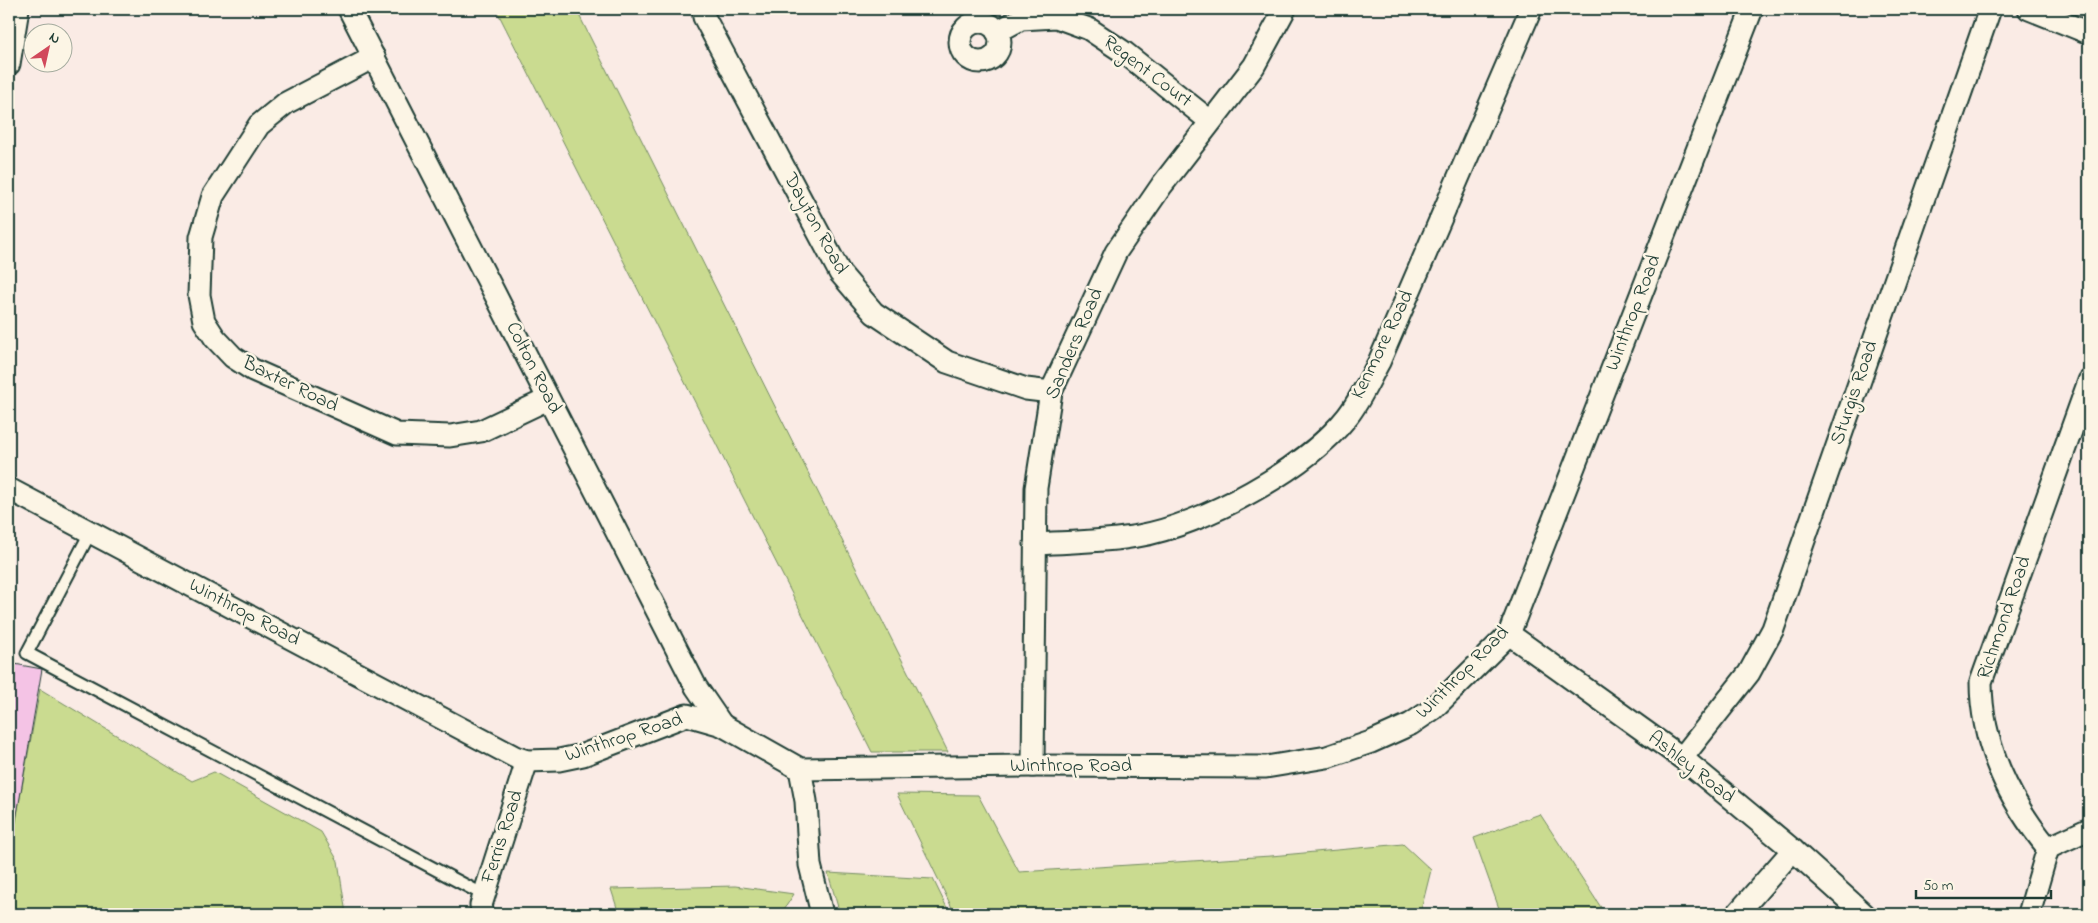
<svg xmlns="http://www.w3.org/2000/svg" width="2098" height="923" viewBox="0 0 2098 923" font-family="'Indie Flower',sans-serif">
	<style>
		.green { fill: #cadb90; stroke: #748c62 }
		.building { fill: #f4c3e5; stroke: #1f3d34 }
		.lines { fill: none; stroke-linecap: round; stroke-linejoin: round }
		.lane-casing { stroke: #1f3d34; stroke-width: 15 }
		.street-casing { stroke: #1f3d34; stroke-width: 25 }
		.lane { stroke: #fcf5e5; stroke-width: 11 }
		.street { stroke: #fcf5e5; stroke-width: 21 }
		.labels { text-anchor: middle; dominant-baseline: central; stroke-width: 5; stroke-linejoin: round; paint-order: stroke }
		.street-label { font-size: 20px; fill: #1f3d34; stroke: #fcf5e5 }
	</style>
	<rect width="100%" height="100%" fill="#faebe5"/>
	<filter id="ink" filterUnits="userSpaceOnUse"><feTurbulence type="fractalNoise" baseFrequency=".02" numOctaves="2"/><feDisplacementMap in="SourceGraphic" scale="10" xChannelSelector="R" yChannelSelector="G"/><feConvolveMatrix kernelMatrix="1 2 1 2 8 2 1 2 1" color-interpolation-filters="sRGB"/></filter>
	<g filter="url(#ink)">
		<g class="green">
			<polygon points="496,9 576,9 948,752 872,752"/>
			<polygon points="40,689 192,781 214,772 321,832 338,861 346,914 9,914 9,857"/>
			<polygon points="897,794 978,795 1019,872 1271,856 1403,844 1431,870 1420,914 955,914"/>
			<polygon points="1540,814 1602,909 1597,914 1501,914 1474,838"/>
			<polygon points="828,873 933,879 950,914 840,914"/>
			<polygon points="735,886 794,894 781,914 619,914 611,889"/>
		</g>
		<polygon class="building" points="9,663 42,669 12,844 9,843"/>
		<g class="lines">
			<defs>
				<polyline id="lane" points="91,531 27,653 484,895"/>
				<g id="street">
					<polyline points="349,9 696,687 722,725"/>
					<polyline points="703,9 704,17 840,273 874,313 947,362 1026,389 1051,392"/>
					<polyline points="2029,9 2089,33"/>
					<circle cx="980" cy="42" r="20"/>
					<polyline points="997,32 1021,19 1056,17 1089,29 1125,53 1210,121"/>
					<polyline points="374,57 286,103 259,125 213,196 201,237 199,295 204,321 215,338 233,357 253,370 397,434 450,436 481,431 548,399"/>
					<polyline points="9,64 18,9"/>
					<polyline points="9,489 515,757 527,761 559,760 583,755 687,715 722,725 800,769 1033,766 1266,767 1327,757 1371,742 1411,724 1433,709 1509,634 1752,9"/>
					<path d="M 1035,544 C 1069,542 1104,542 1138,536 C 1203,525 1306,469 1347,417 C 1360,401 1369,380 1379,362 L 1531,9"/>
					<polyline points="1509,634 1682,758 1793,850 1864,914"/>
					<polyline points="1682,758 1749,673 1773,629 1990,9"/>
					<polyline points="1033,766 1036,488 1051,392 1116,252 1162,185 1254,66 1285,9"/>
					<polyline points="800,769 806,801 810,865 822,914"/>
					<path d="M 2048,848 C 2009,801 1981,743 1981,682 L 2089,381"/>
					<polyline points="2048,848 2089,829"/>
					<polyline points="483,914 481,905 527,761"/>
					<polyline points="1737,914 1793,850"/>
					<polyline points="2029,914 2048,848"/>
				</g>
			</defs>
			<use href="#lane" class="lane-casing"/>
			<use href="#street" class="street-casing"/>
			<use href="#lane" class="lane"/>
			<use href="#street" class="street"/>
		</g>
	</g>
	<g class="labels">
		<g class="street-label">
			<text transform="translate(1147 72) rotate(37)">Regent Court</text>
			<text transform="translate(815 224) rotate(61)">Dayton Road</text>
			<text transform="translate(1634 313) rotate(-69)">Winthrop Road</text>
			<text transform="translate(1075 344) rotate(-67)">Sanders Road</text>
			<text transform="translate(1383 345) rotate(-64)">Kenmore Road</text>
			<text transform="translate(533 368) rotate(63)">Colton Road</text>
			<text transform="translate(290 385) rotate(26)">Baxter Road</text>
			<text transform="translate(1855 393) rotate(-71)">Sturgis Road</text>
			<text transform="translate(244 613) rotate(28)">Winthrop Road</text>
			<text transform="translate(2005 618) rotate(-71)">Richmond Road</text>
			<text transform="translate(1463 673) rotate(-45)">Winthrop Road</text>
			<text transform="translate(624 738) rotate(-18)">Winthrop Road</text>
			<text x="1071" y="766">Winthrop Road</text>
			<text transform="translate(1691 768) rotate(38)">Ashley Road</text>
			<text transform="translate(503 837) rotate(-72)">Ferris Road</text>
		</g>
	</g>
	<rect width="2098" height="923" fill="none" stroke="#fcf5e5" stroke-width="30"/>
	<rect x="15" y="15" width="2068" height="893" fill="none" stroke="#1f3d34" stroke-width="2" filter="url(#ink)"/>
	<g transform="translate(48 48) rotate(34)"><circle r="24" fill="#fcf5e5" stroke="#a4ab9e"/>
	<path d="M0-4L9 19L0 12L-9 19Z" fill="#d1495b"/>
	<text y="-8" font-size="14" font-weight="bold" text-anchor="middle" fill="#1f3d34">N</text>
	</g>
	<path d="M1916 890v8h135v-8" fill="none" stroke="#1f3d34" stroke-width="2.5"/>
	<text x="1923" y="890" font-size="15" fill="#1f3d34" stroke="#fcf5e5" stroke-width="4" paint-order="stroke">50 m</text>
</svg>
